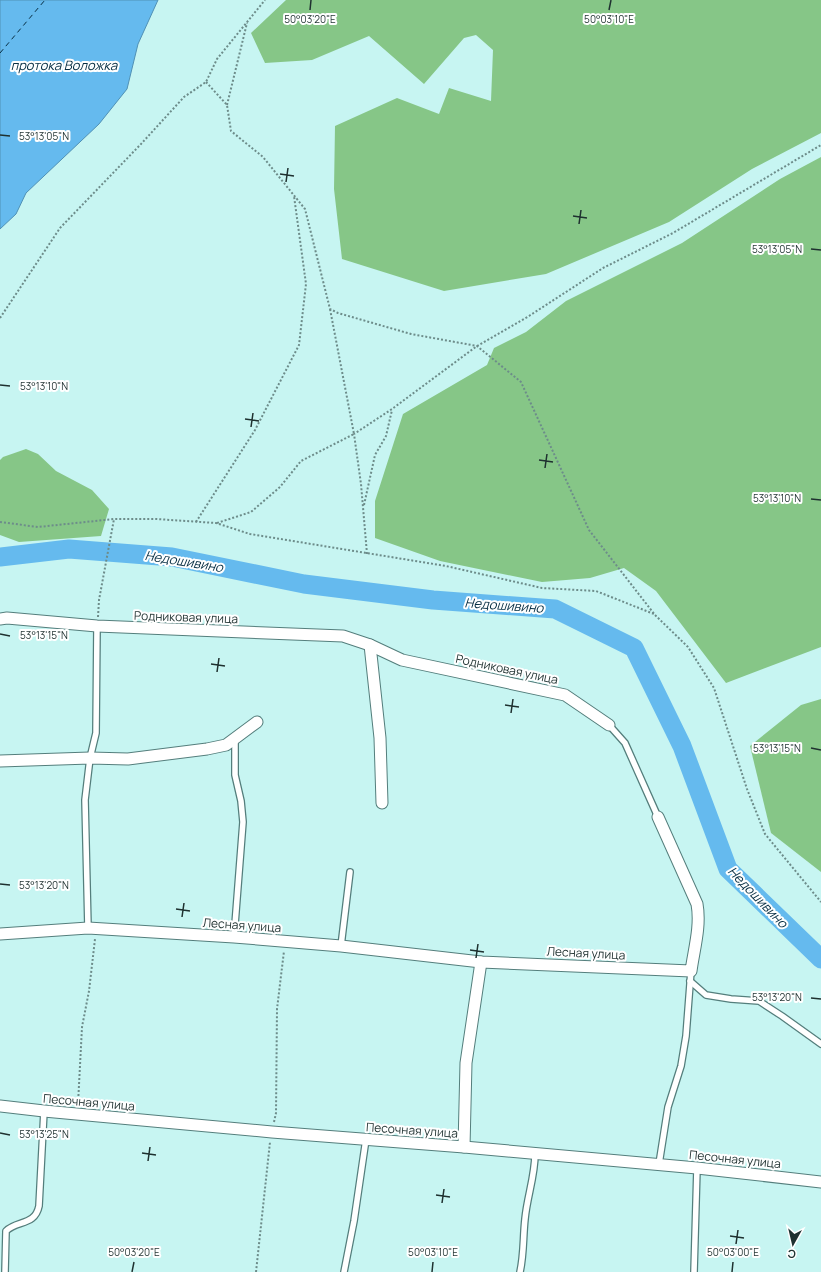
<svg xmlns="http://www.w3.org/2000/svg" width="821" height="1272" viewBox="0 0 821 1272" font-family="Manrope,sans-serif">
	<style>
		.forest { fill: #86c687 }
		.water { fill: #65baee; stroke: #5091b5 }
		.lines { fill: none; stroke-linecap: round; stroke-linejoin: round }
		.river { stroke: #65baee; stroke-width: 19 }
		.ferry { stroke: #072e43; stroke-width: 1; stroke-dasharray: 5 4; stroke-linecap: butt }
		.service-casing { stroke: #547e7c; stroke-width: 8 }
		.minor-casing { stroke: #547e7c; stroke-width: 13 }
		.path { stroke: #6d8c8a; stroke-width: 2; stroke-dasharray: 2 2; stroke-linecap: butt }
		.service { stroke: #fff; stroke-width: 5.5 }
		.minor { stroke: #fff; stroke-width: 11 }
		.ticks { fill: none; stroke: #1f3130; stroke-width: 1.5 }
		.labels { text-anchor: middle; dominant-baseline: central; stroke-width: 4; stroke-linejoin: round; paint-order: stroke }
		.street-label { font-size: 12px; fill: #1f3130; stroke: #fff }
		.water-label { font-size: 13px; font-style: italic; fill: #072e43; stroke: #fff }
		.ticks-label { font-size: 10px; text-anchor: middle; fill: #1f3130; stroke: #fff; stroke-width: 4; stroke-linejoin: round; paint-order: stroke }
	</style>
	<rect width="100%" height="100%" fill="#c7f5f2"/>
	<g class="forest">
		<polygon points="286,0 821,0 821,133 752,169 669,222 546,274 444,291 342,259 334,189 335,126 397,98 439,114 449,88 491,101 493,50 476,35 464,38 424,84 369,36 312,60 265,63 251,33"/>
		<polygon points="821,157 821,647 726,683 656,591 624,568 590,578 542,582 440,561 375,538 375,501 403,414 487,365 494,348 526,332 566,301 682,243 780,179"/>
		<polygon points="26,449 38,454 56,471 92,490 109,509 101,536 19,542 0,535 0,460 3,457"/>
		<polygon points="821,699 821,872 771,833 750,746 801,705"/>
	</g>
	<polygon class="water" points="0,0 158,0 138,44 127,89 99,124 26,193 16,214 0,229"/>
	<g class="lines">
		<polyline class="river" points="0,557 69,549 172,557 304,584 433,600 555,609 634,648 682,746 728,869 821,959"/>
		<polyline class="ferry" points="0,53 45,0"/>
		<defs>
			<g id="service">
				<polyline points="609,725 625,743 658,817"/>
				<polyline points="88,928 85,800 90,758 96,733 97,626"/>
				<polyline points="234,937 243,822 241,801 235,775 235,739"/>
				<polyline points="341,946 350,872"/>
				<polyline points="690,981 706,995 731,999 759,1001 782,1016 821,1044"/>
				<polyline points="659,1164 668,1107 681,1066 686,1036 691,971"/>
				<path d="M 5,1272 L 6,1231 C 17,1220 35,1226 39,1206 L 44,1111"/>
				<polyline points="344,1272 354,1221 366,1139"/>
				<path d="M 520,1272 C 524,1254 523,1237 525,1219 C 527,1197 535,1176 535,1154"/>
				<polyline points="694,1272 697,1168"/>
			</g>
			<g id="minor">
				<polyline points="0,619 7,618 97,626 343,636 370,645 402,660 565,695 609,725"/>
				<polyline points="370,645 380,738 382,803"/>
				<polyline points="0,761 90,758 128,759 207,749 226,745 257,722"/>
				<path d="M 0,934 L 88,928 L 234,937 L 341,946 L 481,962 L 691,971 C 694,949 701,926 697,904 L 658,817"/>
				<polyline points="0,1106 44,1111 272,1132 464,1147 697,1168 821,1182"/>
				<polyline points="464,1147 466,1063 481,962"/>
			</g>
		</defs>
		<use href="#service" class="service-casing"/>
		<use href="#minor" class="minor-casing"/>
		<g class="path">
			<polyline points="206,82 227,105 231,131 263,157 305,209 330,309 338,313 411,334 477,346 521,382 589,530 655,615 688,647 714,688 747,789 765,834 821,902"/>
			<polyline points="227,105 247,23"/>
			<polyline points="0,318 60,228 141,144 184,97 206,82 217,59 265,0"/>
			<polyline points="364,505 375,455 386,436 392,410"/>
			<polyline points="0,522 38,527 114,519 156,519 216,523 250,534 446,566 542,588 596,591 654,614"/>
			<polyline points="196,522 255,430 299,345 306,284 294,196"/>
			<polyline points="217,523 251,512 280,487 301,461 354,434 330,309"/>
			<polyline points="367,554 361,484 354,434 392,409 477,346 529,316 603,268 673,233 821,145"/>
			<polyline points="98,617 99,600 114,519"/>
			<polyline points="78,1104 82,1027 89,991 95,939"/>
			<polyline points="274,1122 276,1113 277,1009 284,951"/>
			<polyline points="256,1272 270,1142"/>
		</g>
		<use href="#service" class="service"/>
		<use href="#minor" class="minor"/>
	</g>
	<path class="ticks" d="M 310,10 L 311,0M 609,10 L 611,0M 0,135 L 10,136M 280,174 L 294,176M 286,182 L 288,168M 573,216 L 587,218M 579,224 L 581,210M 811,249 L 821,250M 0,385 L 10,386M 245,419 L 259,421M 251,427 L 253,413M 539,460 L 553,462M 545,468 L 547,454M 811,499 L 821,500M 0,634 L 10,636M 211,664 L 225,666M 217,672 L 219,658M 505,705 L 519,707M 511,713 L 513,699M 811,748 L 821,750M 0,884 L 10,885M 176,909 L 190,911M 182,917 L 184,903M 470,950 L 484,952M 476,958 L 478,944M 811,998 L 821,999M 0,1133 L 10,1135M 142,1153 L 156,1155M 148,1161 L 150,1147M 436,1195 L 450,1197M 442,1203 L 444,1189M 730,1236 L 744,1238M 736,1244 L 738,1230M 132,1272 L 134,1262M 432,1272 L 433,1262M 732,1272 L 733,1262"/>
	<g class="labels">
		<g class="street-label">
			<text transform="translate(186 617) rotate(2)">Родниковая улица</text>
			<text transform="translate(507 669) rotate(12)">Родниковая улица</text>
			<text transform="translate(242 925) rotate(4)">Лесная улица</text>
			<text transform="translate(586 953) rotate(3)">Лесная улица</text>
			<text transform="translate(89 1102) rotate(5)">Песочная улица</text>
			<text transform="translate(412 1130) rotate(4)">Песочная улица</text>
			<text transform="translate(735 1159) rotate(6)">Песочная улица</text>
		</g>
		<g class="water-label">
			<text x="64" y="65">протока Воложка</text>
			<text transform="translate(184 561) rotate(9)">Недошивино</text>
			<text transform="translate(504 605) rotate(4)">Недошивино</text>
			<text transform="translate(758 897) rotate(46)">Недошивино</text>
		</g>
	</g>
	<g class="ticks-label">
		<text x="310" y="23">50°03'20"E</text>
		<text x="609" y="23">50°03'10"E</text>
		<text x="44" y="140">53°13'05"N</text>
		<text x="777" y="253">53°13'05"N</text>
		<text x="44" y="390">53°13'10"N</text>
		<text x="777" y="502">53°13'10"N</text>
		<text x="44" y="639">53°13'15"N</text>
		<text x="777" y="752">53°13'15"N</text>
		<text x="44" y="889">53°13'20"N</text>
		<text x="777" y="1001">53°13'20"N</text>
		<text x="44" y="1138">53°13'25"N</text>
		<text x="134" y="1256">50°03'20"E</text>
		<text x="433" y="1256">50°03'10"E</text>
		<text x="733" y="1256">50°03'00"E</text>
	</g>
	<g transform="translate(793 1244) rotate(188)" stroke="#ffffff" stroke-width="3" paint-order="stroke">
	<path d="M0-3L7 15L0 10L-7 15Z" fill="#1f3130"/>
	<text y="-6" font-size="11" font-weight="bold" text-anchor="middle" fill="#1f3130">С</text>
	</g>
</svg>
